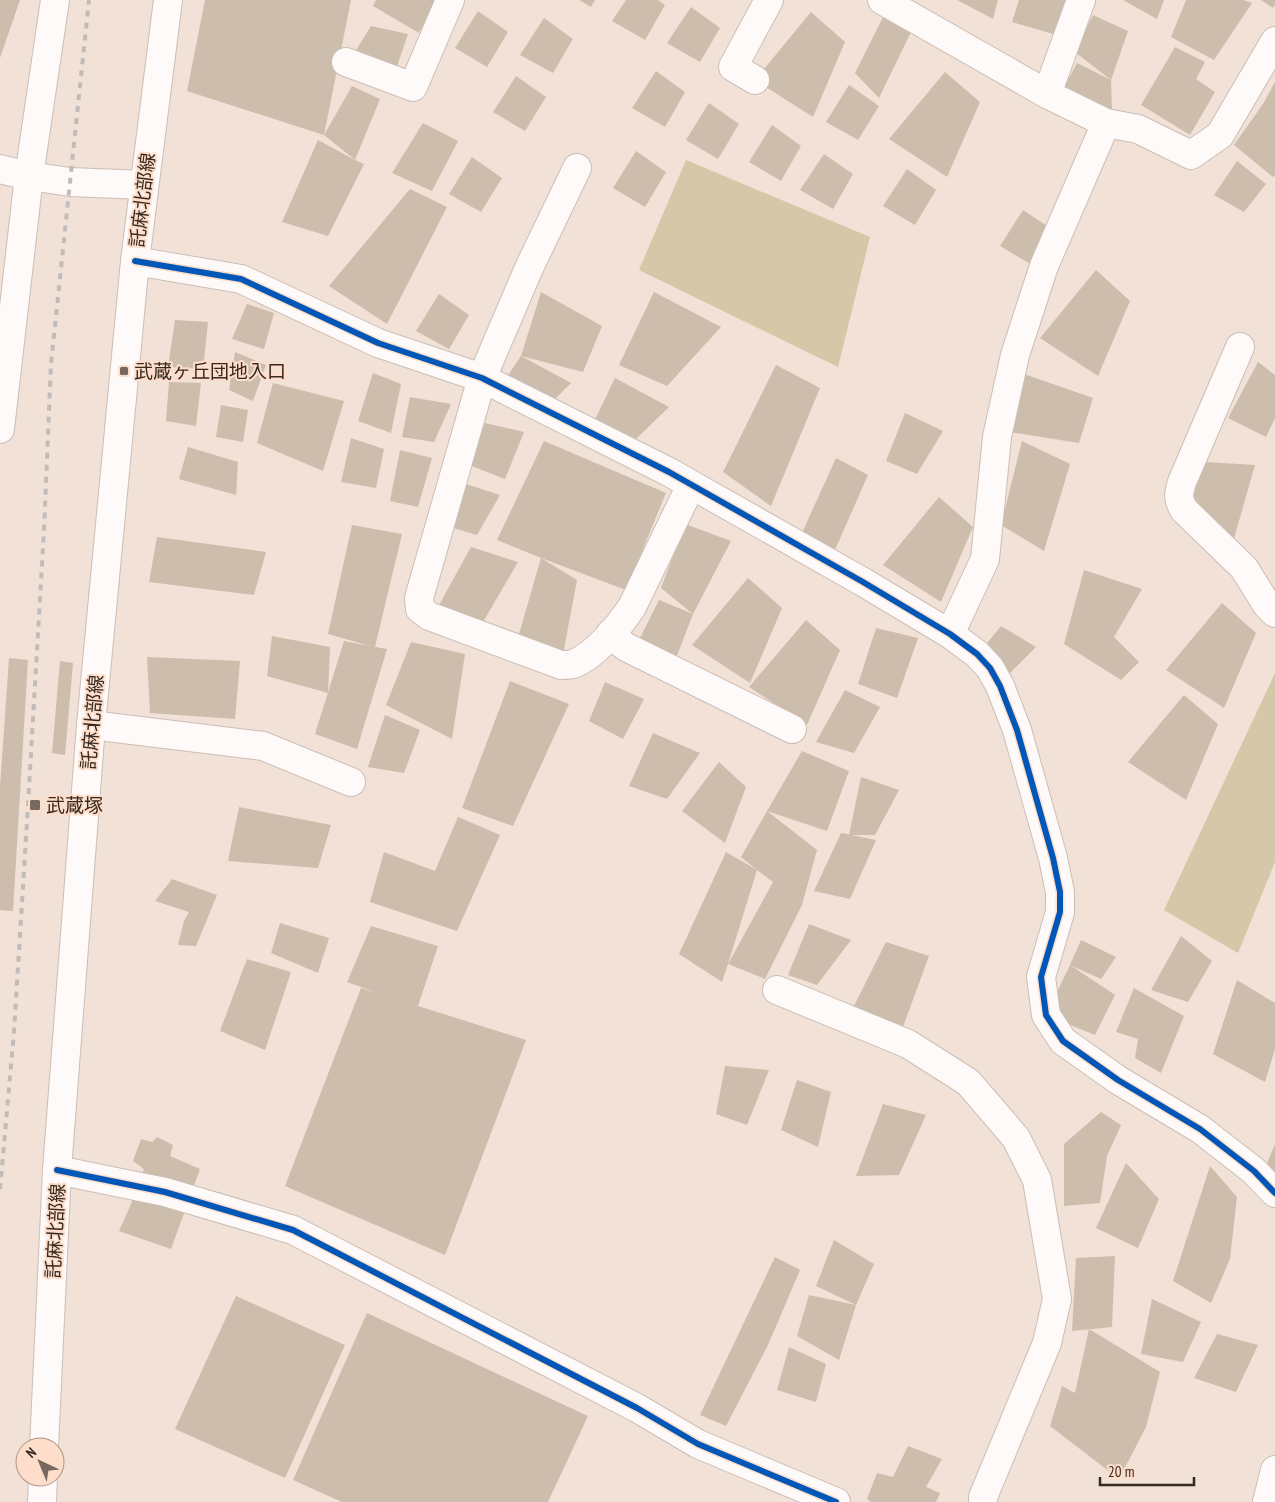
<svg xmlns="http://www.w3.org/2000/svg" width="1275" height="1502" viewBox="0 0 1275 1502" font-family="'PT Sans Narrow','Noto Sans JP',sans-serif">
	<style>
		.green { fill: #d5c8a8 }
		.building { fill: #cdbdac; fill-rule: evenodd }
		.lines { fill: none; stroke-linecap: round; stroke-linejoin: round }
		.street-casing { stroke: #ccbeb5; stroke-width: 30 }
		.secondary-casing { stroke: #ccbeb5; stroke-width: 30 }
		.street { stroke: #fdfaf9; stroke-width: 28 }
		.secondary { stroke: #fdfaf9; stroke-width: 28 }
		.rail { stroke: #c1bcb9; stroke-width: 4; stroke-dasharray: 6 6; stroke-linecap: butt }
		.cycleway-casing { stroke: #fedeca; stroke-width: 9 }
		.cycleway { stroke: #0057b8; stroke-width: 6 }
		.poi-dot { fill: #776960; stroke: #fedeca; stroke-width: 2 }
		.labels { text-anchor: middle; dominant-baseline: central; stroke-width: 4; stroke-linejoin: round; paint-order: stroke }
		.street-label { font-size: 19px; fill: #352921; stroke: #fedeca }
		.poi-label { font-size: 19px; fill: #352921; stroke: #fedeca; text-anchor: start }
	</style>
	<rect width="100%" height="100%" fill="#f2e1d6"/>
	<g class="green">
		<polygon points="686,160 870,237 838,367 639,270"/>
		<polygon points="1275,673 1275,862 1238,953 1164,910"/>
	</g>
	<g class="building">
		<polygon points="0,0 20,0 0,58"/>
		<polygon points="205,0 351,0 324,135 352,86 380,99 355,160 364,164 328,236 282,222 318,140 355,160 324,135 187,91"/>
		<polygon points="376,0 436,0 419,33 373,6"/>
		<polygon points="579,0 595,0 591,7"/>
		<polygon points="626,0 658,0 665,5 645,40 612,21"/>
		<polygon points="957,0 998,0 993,19"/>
		<polygon points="1019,0 1069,0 1067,38 1012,22"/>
		<polygon points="1123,0 1164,0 1157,19"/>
		<polygon points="1186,0 1243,0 1252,3 1214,60 1171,37"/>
		<polygon points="1261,0 1275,0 1275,5 1273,8"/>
		<polygon points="691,7 720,28 700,62 667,43"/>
		<polygon points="478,11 508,32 487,67 455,48"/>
		<polygon points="811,12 845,42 813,117 755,80"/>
		<polygon points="1093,15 1128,31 1111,80 1075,52"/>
		<polygon points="883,17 911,32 879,98 855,73"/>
		<polygon points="544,18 573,39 553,73 520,55"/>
		<polygon points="371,26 408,34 396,69 353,55"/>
		<polygon points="1175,47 1205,62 1196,79 1215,92 1190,135 1141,105"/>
		<polygon points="1077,63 1111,80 1112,110 1058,99"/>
		<polygon points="656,71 685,92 665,127 632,108"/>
		<polygon points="945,72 980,102 947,177 889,139"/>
		<polygon points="516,76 546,97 525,131 493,112"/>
		<polygon points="1275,82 1275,175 1273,177 1234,145 1263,104"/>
		<polygon points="849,85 879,106 858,140 826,122"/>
		<polygon points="709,103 739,124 718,159 686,140"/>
		<polygon points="423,123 458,141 432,191 392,173"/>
		<polygon points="772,125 801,146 781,181 749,162"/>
		<polygon points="636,151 666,172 645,207 613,188"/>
		<polygon points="824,154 853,174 833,209 800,190"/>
		<polygon points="472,157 502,178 481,212 449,194"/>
		<polygon points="1237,161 1266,184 1244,212 1214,195"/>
		<polygon points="907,169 936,190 915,225 883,206"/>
		<polygon points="410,189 447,207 387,324 329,286"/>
		<polygon points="1023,210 1053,230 1032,265 1000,246"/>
		<polygon points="1096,270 1130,301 1098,376 1040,338"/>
		<polygon points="541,292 602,326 583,372 521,356 571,383 545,409 500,387 521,356"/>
		<polygon points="654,292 721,327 667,386 619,365"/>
		<polygon points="439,294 469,315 449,349 416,331"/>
		<polygon points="247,304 274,313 264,349 232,339"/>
		<polygon points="175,320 208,322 203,369 168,367"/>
		<polygon points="235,352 266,365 253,401 229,390"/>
		<polygon points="1258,362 1275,375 1275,418 1266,437 1228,418"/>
		<polygon points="776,365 820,388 771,506 723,472"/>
		<polygon points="373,373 401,384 391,433 358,421"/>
		<polygon points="1024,374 1093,398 1079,443 1009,432"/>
		<polygon points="615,378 669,407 635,440 589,432"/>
		<polygon points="169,382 201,383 196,426 166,421"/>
		<polygon points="273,383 344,401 323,471 257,443"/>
		<polygon points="410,397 451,404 434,442 402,437"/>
		<polygon points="221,405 248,410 243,442 216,437"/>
		<polygon points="905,413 943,431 917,474 886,461"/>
		<polygon points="485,423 524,432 505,479 469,465"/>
		<polygon points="351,438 384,449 376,488 341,482"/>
		<polygon points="544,441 666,493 626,590 541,558 577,580 561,665 519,634 541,558 497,540"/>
		<polygon points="1022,441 1070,464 1044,551 1001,525"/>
		<polygon points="188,447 238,462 236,495 179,479"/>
		<polygon points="400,450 432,458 418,507 390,501"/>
		<polygon points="836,458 868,475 834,552 797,544"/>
		<polygon points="1206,462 1255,465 1233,542 1191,495"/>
		<polygon points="466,484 500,495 477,535 453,528"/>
		<polygon points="939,497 973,527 941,602 883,565"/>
		<polygon points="685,524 731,541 693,614 675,661 638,642 659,600 693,614 661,588"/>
		<polygon points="352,525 402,534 375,647 387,649 357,749 315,734 344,641 370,646 328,634"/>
		<polygon points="157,537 266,552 254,595 149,582"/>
		<polygon points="471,547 518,562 483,622 439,605"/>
		<polygon points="1084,570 1142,589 1114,637 1139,662 1121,680 1064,644"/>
		<polygon points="748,578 782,608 750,683 692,645"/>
		<polygon points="1222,603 1256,633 1224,708 1166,670"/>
		<polygon points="806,620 840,650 807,725 749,687"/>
		<polygon points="1001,626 1036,647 1009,674 983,648"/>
		<polygon points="876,628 918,638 897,698 858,684"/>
		<polygon points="272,636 330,647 328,693 267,676"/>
		<polygon points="411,642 465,654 452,739 386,705"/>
		<polygon points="147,657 240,661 235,719 150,713"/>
		<polygon points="9,658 28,660 13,911 0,910 0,787"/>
		<polygon points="60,661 73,663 65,755 52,753"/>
		<polygon points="510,681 569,704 513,826 462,808"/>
		<polygon points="605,682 644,699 623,739 589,721"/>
		<polygon points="845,690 880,707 854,753 816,742"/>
		<polygon points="1184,695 1218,724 1186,800 1128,762"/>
		<polygon points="385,715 420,730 404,773 368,767"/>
		<polygon points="653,733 700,753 667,799 629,786"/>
		<path d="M 802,751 L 849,771 L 827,831 L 767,811 L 817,850 L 802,905 L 765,979 L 728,964 L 722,982 L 679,954 L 726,852 L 757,870 L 741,857 L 767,811 ZM 757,870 L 773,882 L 728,964 Z"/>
		<polygon points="719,762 746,787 725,843 682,811"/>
		<polygon points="861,777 899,790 875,835 849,835"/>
		<polygon points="239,807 331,825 318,868 228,861"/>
		<polygon points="458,817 500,835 457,931 370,902 384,852 435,871"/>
		<polygon points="841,833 876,840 850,899 814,891"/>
		<polygon points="172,879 217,895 196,946 178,945 184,921 189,912 155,901"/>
		<polygon points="280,923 329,938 318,973 271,953"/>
		<polygon points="809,924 851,940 817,985 788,975"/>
		<polygon points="371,926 438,946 418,1006 526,1040 445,1255 285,1186 361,988 380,994 347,982"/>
		<polygon points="1181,936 1212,961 1188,1002 1151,990"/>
		<polygon points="1081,940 1116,957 1101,979 1070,965"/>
		<polygon points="886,942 929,956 900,1035 852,1010"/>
		<polygon points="247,959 291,972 265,1050 220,1031"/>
		<polygon points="1070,965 1115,995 1095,1035 1046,1015"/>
		<polygon points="1237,980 1275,1003 1275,1049 1265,1082 1213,1054"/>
		<polygon points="1134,988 1184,1016 1161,1073 1135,1058 1138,1039 1116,1032"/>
		<polygon points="725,1066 769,1070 747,1125 716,1114"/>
		<polygon points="797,1080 831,1092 818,1147 781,1130"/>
		<polygon points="883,1104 926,1115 899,1175 856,1176"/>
		<polygon points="1101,1112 1121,1125 1107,1156 1100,1203 1064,1206 1064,1144"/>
		<polygon points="157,1137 173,1145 170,1156 200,1169 171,1249 119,1231 132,1202 144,1169 133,1161 141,1139 152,1142"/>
		<polygon points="1275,1144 1275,1187 1261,1178"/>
		<polygon points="1126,1163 1159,1199 1138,1248 1096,1228"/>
		<polygon points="1210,1166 1237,1197 1230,1259 1211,1303 1173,1281"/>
		<polygon points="834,1240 874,1264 856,1305 839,1360 797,1336 809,1295 856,1305 816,1286"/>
		<polygon points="1115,1256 1112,1327 1072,1331 1076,1258"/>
		<polygon points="775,1257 800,1270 768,1345 726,1426 700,1415"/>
		<polygon points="236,1296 345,1345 285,1478 175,1429"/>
		<polygon points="1152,1299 1201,1322 1183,1362 1141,1354"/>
		<polygon points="367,1313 588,1416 548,1502 342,1502 293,1480"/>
		<polygon points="1089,1329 1160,1372 1146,1427 1119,1479 1050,1426 1062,1386 1075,1393"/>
		<polygon points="1217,1334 1258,1345 1236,1392 1194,1378"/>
		<polygon points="789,1347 826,1364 816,1402 777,1390"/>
		<polygon points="908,1446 942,1459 926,1487 940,1493 936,1502 871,1502 867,1499 877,1473 893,1477"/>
	</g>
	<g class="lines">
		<defs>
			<g id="street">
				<polyline points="882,0 1047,94"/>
				<polyline points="346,62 413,87 450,0"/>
				<polyline points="755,80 733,67 769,0"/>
				<polyline points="1106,123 1138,129 1191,155 1220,135 1275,41"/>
				<path d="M 577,168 L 529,268 L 482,378 L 419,598 L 420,609 L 429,616 L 561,665 C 565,665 570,665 573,664 C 595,656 620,625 632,607 L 691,485"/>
				<polyline points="0,169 29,176 70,182 144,185"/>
				<polyline points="135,261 241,279 378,343 482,378 669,472 863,582 950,634 977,654 990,668 1000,686 1017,730 1053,858 1060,892 1060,912 1041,977 1046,1015 1063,1041 1118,1080 1200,1129 1254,1171 1275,1193"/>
				<path d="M 1240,347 L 1182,482 C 1178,494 1178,500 1184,510 L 1244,568 L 1267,605 L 1275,613"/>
				<polyline points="610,634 626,647 792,729"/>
				<polyline points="950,634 985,559 997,437 1015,355 1044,266 1106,123 1047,94 1081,0"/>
				<polyline points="91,725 263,746 351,782"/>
				<polyline points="777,990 908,1044 968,1082 1016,1138 1037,1180 1057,1299 1047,1343 983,1497 983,1502"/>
				<polyline points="57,1170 165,1192 293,1230 637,1408 698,1444 836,1502"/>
			</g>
			<g id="secondary">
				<polyline points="0,429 29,176 55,0"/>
				<polyline points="44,1447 57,1170 91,725 135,261 168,0"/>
				<polyline points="42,1502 43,1477"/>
				<polyline points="1267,1502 1275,1470"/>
			</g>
		</defs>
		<use href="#street" class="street-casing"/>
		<use href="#secondary" class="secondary-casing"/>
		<use href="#street" class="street"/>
		<use href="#secondary" class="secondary"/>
		<polyline class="rail" points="0,1189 14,1032 28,805 44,530 51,364 89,0"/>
		<defs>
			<g id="cycleway">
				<polyline points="135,261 241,279 378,343 482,378 669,472 863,582 950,634 977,654 990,668 1000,686 1017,730 1053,858 1060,892 1060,912 1041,977 1046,1015 1063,1041 1118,1080 1200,1129 1254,1171 1275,1193"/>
				<polyline points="57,1170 165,1192 293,1230 637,1408 698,1444 836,1502"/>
			</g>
		</defs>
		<use href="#cycleway" class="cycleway-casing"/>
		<use href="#cycleway" class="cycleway"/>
	</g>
	<g class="poi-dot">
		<rect x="119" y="366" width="10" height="10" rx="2.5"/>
		<rect x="29" y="799" width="12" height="12" rx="2.5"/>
	</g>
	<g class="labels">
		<g class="street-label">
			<text transform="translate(142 200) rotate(-83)">託麻北部線</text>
			<text transform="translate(92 722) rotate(-85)">託麻北部線</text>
			<text transform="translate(55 1231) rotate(-87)">託麻北部線</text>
		</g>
		<g class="poi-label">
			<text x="134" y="371">武蔵ヶ丘団地入口</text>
			<text x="46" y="805">武蔵塚</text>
		</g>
	</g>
	<g transform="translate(40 1462) rotate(316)"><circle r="24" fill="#fedeca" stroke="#ae9686"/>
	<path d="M0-4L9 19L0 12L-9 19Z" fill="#776960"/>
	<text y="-8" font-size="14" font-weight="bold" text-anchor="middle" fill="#352921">N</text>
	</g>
	<path d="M1100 1477v8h94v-8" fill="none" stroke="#352921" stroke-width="2.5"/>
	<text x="1108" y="1477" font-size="15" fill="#352921" stroke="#fedeca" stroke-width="4" paint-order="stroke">20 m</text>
</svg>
